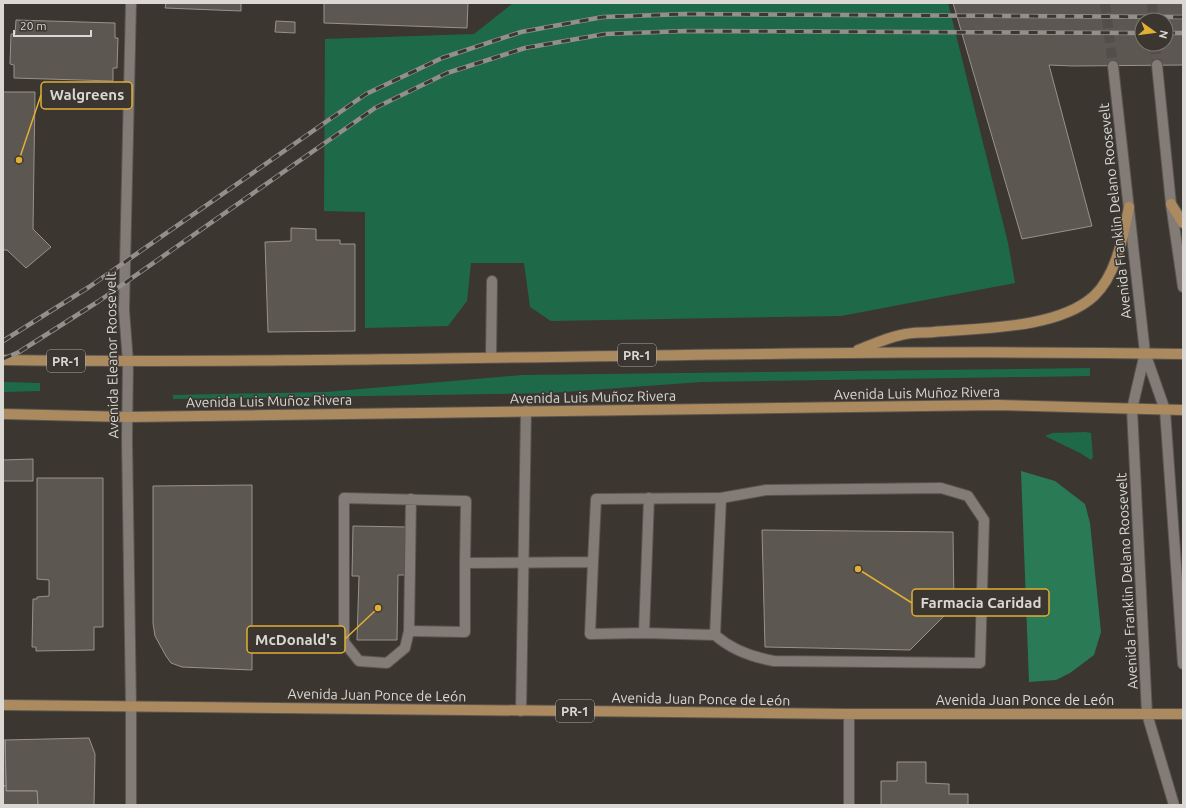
<svg xmlns="http://www.w3.org/2000/svg" width="1186" height="808" viewBox="0 0 1186 808" font-family="Ubuntu,sans-serif">
	<style>
		.green { fill: #1e6a48 }
		.forest { fill: #2a7a56 }
		.building { fill: #5d5752; stroke: #99928c; fill-rule: evenodd }
		.lines { fill: none; stroke-linecap: round; stroke-linejoin: round }
		.secondary-tunnel { stroke: #534e49; stroke-width: 10; stroke-dasharray: 10 5; stroke-linecap: butt }
		.lane-casing { stroke: #5a5550; stroke-width: 12 }
		.street-casing { stroke: #5a5550; stroke-width: 12 }
		.secondary-casing { stroke: #5a5550; stroke-width: 12 }
		.primary-casing { stroke: #5a5550; stroke-width: 12 }
		.lane { stroke: #827b76; stroke-width: 10 }
		.street { stroke: #827b76; stroke-width: 10 }
		.secondary { stroke: #827b76; stroke-width: 10 }
		.primary { stroke: #ab8a60; stroke-width: 10 }
		.rail-casing { stroke: #938f8a; stroke-width: 4.5 }
		.rail { stroke: #3b3630; stroke-width: 3; stroke-dasharray: 9; stroke-linecap: butt }
		.labels { text-anchor: middle; dominant-baseline: central; stroke-width: 3; stroke-linejoin: round; paint-order: stroke }
		.shield { fill: #3b3630; stroke: #aba7a3; stroke-width: 1 }
		.shield-label { font-size: 13px; font-weight: bold; fill: #dbd8d4 }
		.street-label { font-size: 14px; fill: #dbd8d4; stroke: #3b3630 }
		.leader { fill: none; stroke: #e0b034; stroke-width: 1.5 }
		.callout-dot { fill: #e0b034; stroke: #3b3630; stroke-width: 1.5 }
		.callout { fill: #3b3630; stroke: #e0b034; stroke-width: 1.5 }
		.callout-label { font-size: 15px; text-anchor: middle; font-weight: bold; fill: #dbd8d4 }
	</style>
	<rect width="100%" height="100%" fill="#3b3630"/>
	<g class="green">
		<polygon points="513,3 948,3 1008,243 1015,283 841,316 551,321 530,307 524,263 471,263 467,301 448,326 365,328 365,212 324,211 325,39 474,34"/>
		<polygon points="1090,368 1090,376 701,382 550,393 173,399 173,395 326,392 522,375"/>
		<polygon points="3,382 40,383 40,391 3,392"/>
		<polygon points="1085,432 1091,433 1093,457 1091,460 1080,453 1045,436 1053,433"/>
	</g>
	<polygon class="forest" points="1021,471 1055,481 1085,504 1090,523 1101,632 1094,655 1070,673 1056,680 1029,682"/>
	<g class="building">
		<polygon points="166,3 241,3 241,11 165,8"/>
		<polygon points="324,3 468,3 467,28 324,23"/>
		<path d="M 953,3 L 1183,3 L 1183,65 L 1073,66 L 1049,65 L 1092,226 L 1022,239 ZM 1142,20 L 1166,20 L 1166,44 L 1142,44 Z"/>
		<polygon points="16,20 115,23 115,38 118,38 117,68 113,68 113,81 14,78 14,65 10,64 11,34 15,34"/>
		<polygon points="276,21 295,22 295,33 275,32"/>
		<polygon points="3,92 35,92 33,229 51,247 26,268 7,250 3,250"/>
		<polygon points="291,228 316,229 316,240 340,240 340,244 355,244 355,331 268,332 265,242 291,241"/>
		<polygon points="33,459 33,481 3,481 3,460"/>
		<polygon points="37,478 103,478 103,627 94,627 94,650 36,651 36,647 32,647 33,599 37,599 37,597 49,596 49,580 37,579"/>
		<polygon points="252,485 252,670 182,667 171,663 166,656 155,636 153,623 153,486"/>
		<polygon points="353,526 406,527 405,575 398,575 397,640 357,640 359,576 352,576"/>
		<polygon points="762,530 953,532 954,606 910,650 765,647"/>
		<polygon points="89,738 95,754 94,805 38,805 37,791 6,791 5,740"/>
		<polygon points="3,740 5,740 6,786 3,786"/>
		<polygon points="897,762 926,762 926,783 949,784 949,794 968,794 968,805 881,805 881,781 897,781"/>
		<polygon points="3,786 6,786 6,791 37,791 38,805 3,805"/>
	</g>
	<g class="lines">
		<g class="secondary-tunnel">
			<polyline points="1105,3 1113,66"/>
			<polyline points="1152,3 1153,20"/>
			<polyline points="1155,44 1157,65"/>
		</g>
		<defs>
			<g id="lane">
				<polyline points="411,499 409,631 405,648 387,663 359,661 344,642 344,498 466,501 465,563"/>
				<polyline points="409,631 465,632 465,563 593,562 596,499 721,498 715,635 644,633 590,634 593,562"/>
				<polyline points="644,633 649,498"/>
				<path d="M 715,635 C 732,650 751,657 774,661 L 980,663 L 984,520 L 968,496 L 941,488 L 766,490 L 721,498"/>
			</g>
			<g id="street">
				<polyline points="491,357 492,281"/>
				<polyline points="521,711 526,411"/>
				<polyline points="131,805 131,707"/>
				<polyline points="849,805 849,714"/>
			</g>
			<g id="secondary">
				<polyline points="131,3 124,310 128,362 127,440 131,707"/>
				<polyline points="1157,65 1171,204 1183,287"/>
				<polyline points="1113,66 1145,353 1165,410 1183,664"/>
				<polyline points="1145,353 1132,409 1147,714 1174,805"/>
			</g>
			<g id="primary">
				<polyline points="1171,204 1183,223"/>
				<path d="M 858,350 C 872,345 886,338 901,335 C 911,332 923,333 934,332 C 980,328 1058,329 1094,296 C 1117,274 1123,236 1129,207"/>
				<path d="M 3,360 C 396,365 790,347 1183,354"/>
				<polyline points="3,414 128,417 996,405 1183,410"/>
				<polyline points="3,705 849,714 1183,714"/>
			</g>
		</defs>
		<use href="#lane" class="lane-casing"/>
		<use href="#street" class="street-casing"/>
		<use href="#secondary" class="secondary-casing"/>
		<use href="#primary" class="primary-casing"/>
		<use href="#lane" class="lane"/>
		<use href="#street" class="street"/>
		<use href="#secondary" class="secondary"/>
		<use href="#primary" class="primary"/>
		<defs>
			<g id="rail">
				<polyline points="1166,33 1183,33"/>
				<polyline points="3,341 89,287 366,94 442,58 521,32 603,17 685,14 1183,17"/>
				<polyline points="3,359 19,352 99,301 375,108 447,73 525,48 605,34 686,31 1142,33"/>
			</g>
		</defs>
		<use href="#rail" class="rail-casing"/>
		<use href="#rail" class="rail"/>
	</g>
	<g class="labels">
		<g class="shield">
			<rect x="618" y="344" width="38" height="22" rx="3"/>
			<rect x="47" y="350" width="38" height="22" rx="3"/>
			<rect x="556" y="700" width="38" height="22" rx="3"/>
		</g>
		<g class="shield-label">
			<text x="637" y="355">PR-1</text>
			<text x="66" y="361">PR-1</text>
			<text x="575" y="711">PR-1</text>
		</g>
		<g class="street-label">
			<text transform="translate(1115 211) rotate(-96)">Avenida Franklin Delano Roosevelt</text>
			<text transform="translate(112 355) rotate(-91)">Avenida Eleanor Roosevelt</text>
			<text transform="translate(917 393) rotate(-1)">Avenida Luis Muñoz Rivera</text>
			<text transform="translate(593 397) rotate(-1)">Avenida Luis Muñoz Rivera</text>
			<text transform="translate(269 401) rotate(-1)">Avenida Luis Muñoz Rivera</text>
			<text transform="translate(1127 581) rotate(-93)">Avenida Franklin Delano Roosevelt</text>
			<text transform="translate(377 695) rotate(1)">Avenida Juan Ponce de León</text>
			<text transform="translate(701 699) rotate(1)">Avenida Juan Ponce de León</text>
			<text x="1025" y="700">Avenida Juan Ponce de León</text>
		</g>
	</g>
	<path class="leader" d="M19 160L41 95M858 569L912 603M378 608L345 639"/>
	<g class="callout-dot">
		<circle cx="19" cy="160" r="4"/>
		<circle cx="858" cy="569" r="4"/>
		<circle cx="378" cy="608" r="4"/>
	</g>
	<g class="callout">
		<rect x="41" y="82" width="91" height="27" rx="4"/>
		<rect x="912" y="589" width="137" height="27" rx="4"/>
		<rect x="247" y="626" width="98" height="27" rx="4"/>
	</g>
	<g class="callout-label">
		<text x="87" y="100">Walgreens</text>
		<text x="981" y="608">Farmacia Caridad</text>
		<text x="296" y="645">McDonald's</text>
	</g>
	<rect width="1186" height="808" fill="none" stroke="#dbd8d4" stroke-width="8"/>
	<g transform="translate(1154 32) rotate(104)"><circle r="19" fill="#3b3630" stroke="#7b7772"/>
	<path d="M0-3L7 15L0 10L-7 15Z" fill="#e0b034"/>
	<text y="-6" font-size="11" font-weight="bold" text-anchor="middle" fill="#dbd8d4">N</text>
	</g>
	<path d="M14 30v6h77v-6" fill="none" stroke="#dbd8d4" stroke-width="2"/>
	<text x="20" y="30" font-size="12" fill="#dbd8d4" stroke="#3b3630" stroke-width="3" paint-order="stroke">20 m</text>
</svg>
